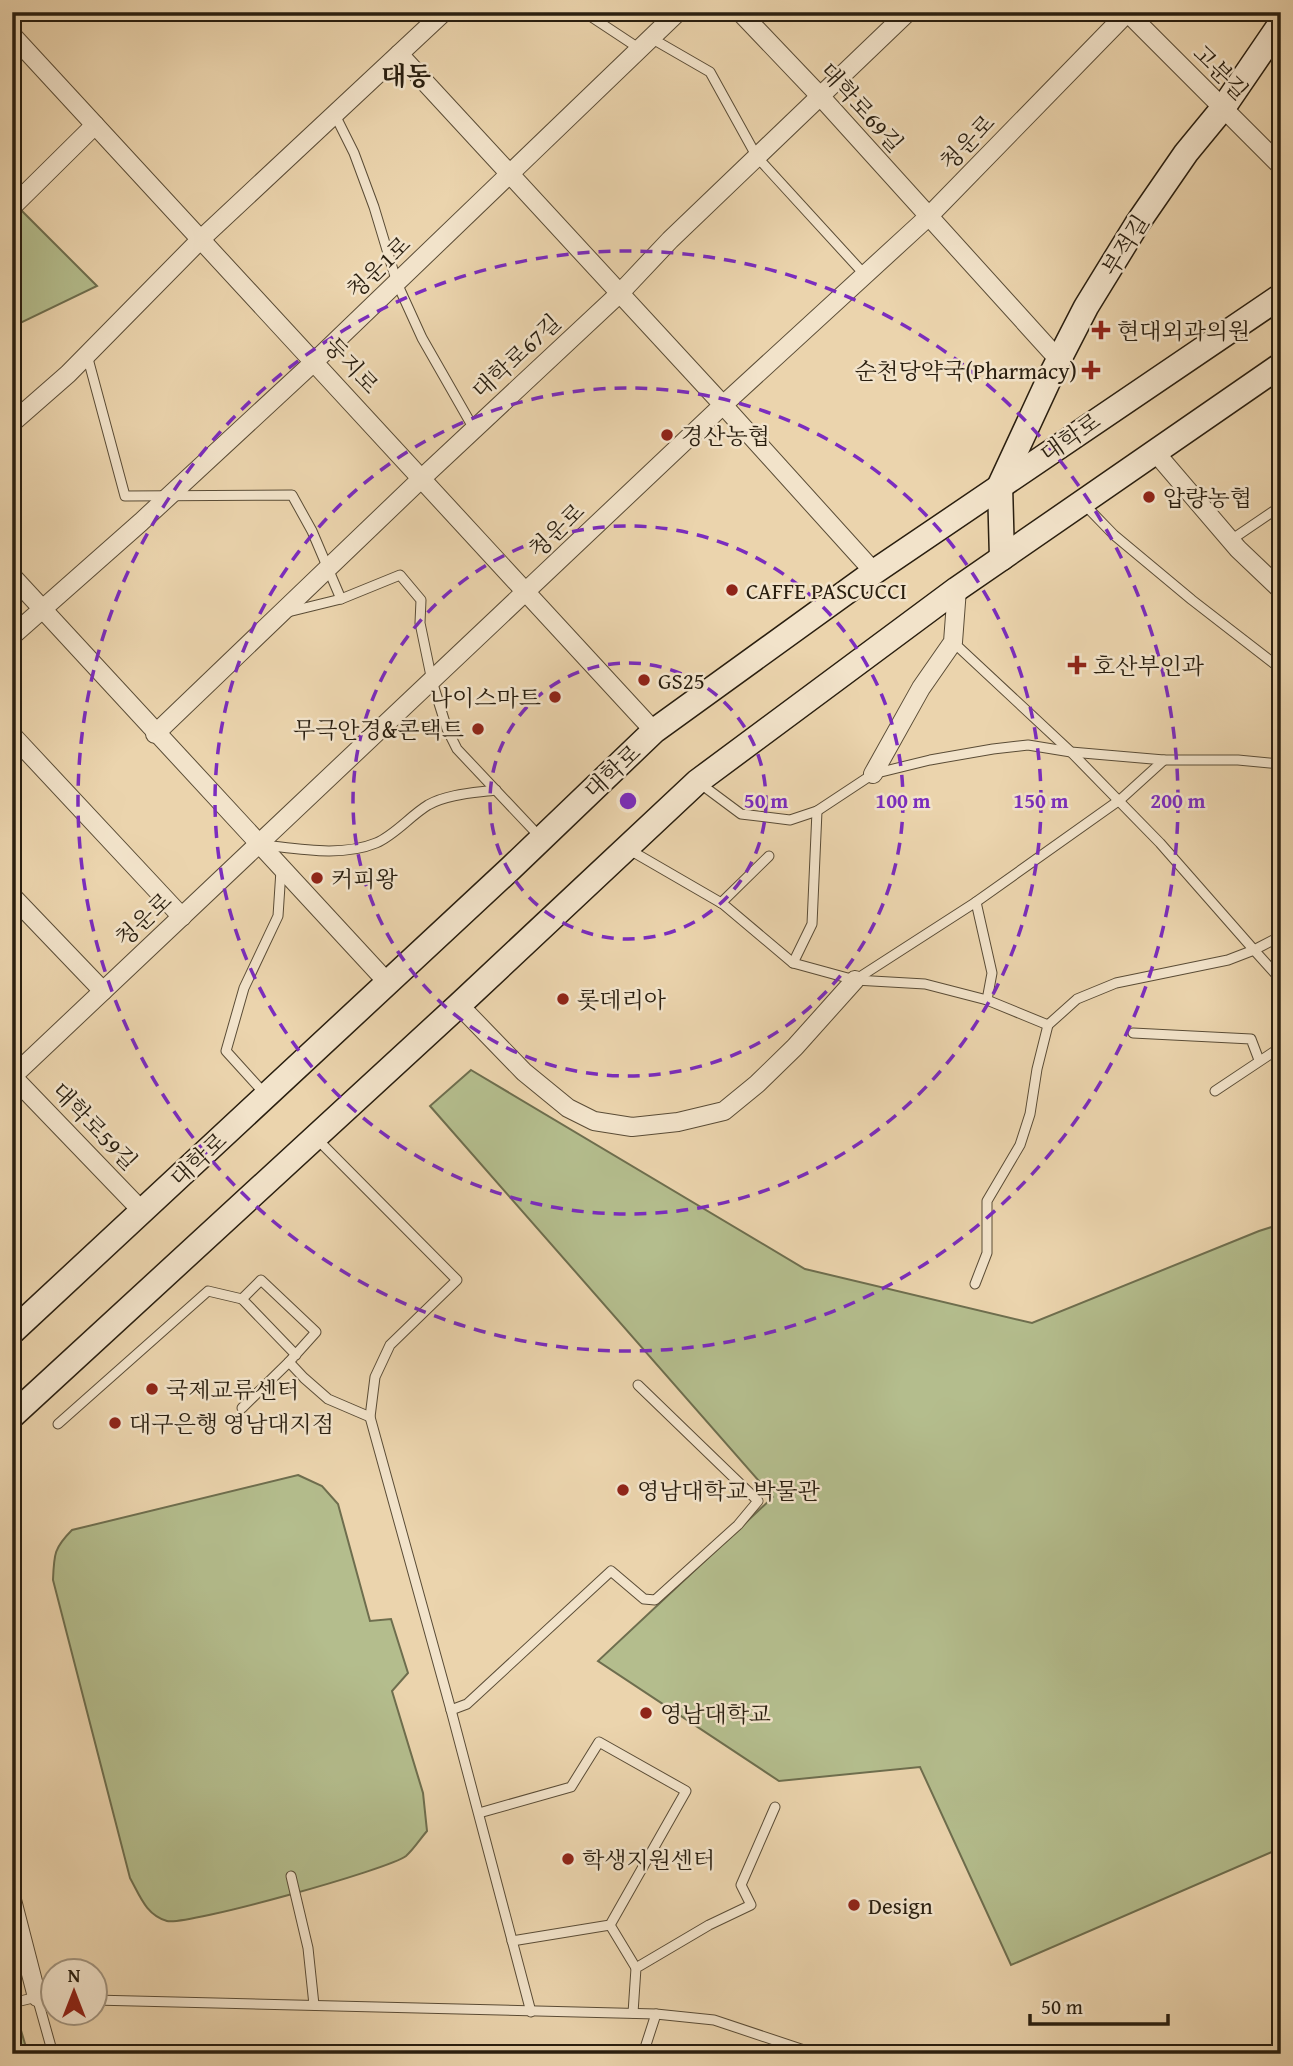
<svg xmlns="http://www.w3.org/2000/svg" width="1293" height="2066" viewBox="0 0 1293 2066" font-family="'Gentium Book Plus','Noto Serif KR',serif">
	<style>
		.green { fill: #b4bd8d; stroke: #6e6e4e; stroke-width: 2 }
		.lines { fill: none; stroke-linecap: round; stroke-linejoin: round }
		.lane-casing { stroke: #5a4c36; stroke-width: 11 }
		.street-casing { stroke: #5a4c36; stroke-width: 20 }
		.secondary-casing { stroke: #291e0f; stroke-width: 27 }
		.lane { stroke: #f2e3ca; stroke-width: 9 }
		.street { stroke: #f2e3ca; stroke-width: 18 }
		.secondary { stroke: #f2e3ca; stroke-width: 24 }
		.ring { fill: none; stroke: #7b2cbf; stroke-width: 3.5; stroke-dasharray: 12 9 }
		.poi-dot { fill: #8f2418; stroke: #f2e3ca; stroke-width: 2.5 }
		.labels { text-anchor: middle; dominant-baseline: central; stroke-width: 5; stroke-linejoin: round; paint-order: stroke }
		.street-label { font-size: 23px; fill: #291e0f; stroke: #f2e3ca }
		.poi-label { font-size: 23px; fill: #291e0f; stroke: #f2e3ca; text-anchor: start }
		.quarter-label { font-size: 26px; font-weight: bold; fill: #291e0f; stroke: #f2e3ca }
		.centre { fill: #7b2cbf; stroke: #f2e3ca; stroke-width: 3.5 }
		.ring-label { font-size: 21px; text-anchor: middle; font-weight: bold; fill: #7b2cbf; stroke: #f2e3ca; stroke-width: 5; stroke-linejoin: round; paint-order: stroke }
	</style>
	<rect width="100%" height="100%" fill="#ebd4ad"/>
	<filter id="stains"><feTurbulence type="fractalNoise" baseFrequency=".00286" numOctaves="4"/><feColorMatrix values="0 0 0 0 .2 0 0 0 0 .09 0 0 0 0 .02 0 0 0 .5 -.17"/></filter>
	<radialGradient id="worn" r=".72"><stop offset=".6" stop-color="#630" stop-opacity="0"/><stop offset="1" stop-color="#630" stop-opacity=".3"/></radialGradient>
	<g class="green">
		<polygon points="15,204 97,286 12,327 12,207"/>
		<polygon points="471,1070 805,1269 1032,1323 1259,1231 1281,1224 1281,1848 1011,1965 920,1767 779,1781 598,1661 773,1497 430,1106"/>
		<path d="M 298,1475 L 322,1486 L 338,1504 L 370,1621 L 391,1619 L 408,1673 L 392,1691 L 423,1793 L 427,1831 C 420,1839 414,1849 406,1856 C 390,1869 186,1926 167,1921 C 146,1915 140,1896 130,1878 L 53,1580 C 54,1554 54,1548 72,1530 Z"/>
		<polygon points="20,2027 28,2054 12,2054 12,2029"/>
	</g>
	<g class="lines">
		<defs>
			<g id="lane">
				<polyline points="584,12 640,49"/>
				<polyline points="651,38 710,72 757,157 865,275"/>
				<polyline points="335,115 354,153 374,207 397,283 422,338 474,429"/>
				<polyline points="87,355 125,496 292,495 312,531 341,599"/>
				<polyline points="1083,503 1114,535 1192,600 1281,669"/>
				<polyline points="1231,540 1281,506"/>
				<polyline points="288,612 341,599 400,575 421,600 420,623 432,681 447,729 457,749 540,837"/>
				<polyline points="953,642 1071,752 1160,843 1254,950 1281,936"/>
				<polyline points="698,782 741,814 790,820 817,811 873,774 930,760 993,749 1028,745 1071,752 1164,760 1238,760 1281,764"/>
				<path d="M 264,845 C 300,849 342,857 376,843 C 395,835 410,816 428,805 C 447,794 474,793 496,790"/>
				<polyline points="628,849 723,904 793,963 855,980 925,984 987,1000 1048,1025 1077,999 1116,983 1228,960 1254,950 1281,980"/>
				<polyline points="976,902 1121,799 1164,760"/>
				<polyline points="721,903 769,856"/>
				<polyline points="793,963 812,924 817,811"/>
				<polyline points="855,980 976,902 992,973 987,1000"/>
				<polyline points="1133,1033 1251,1039 1259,1060"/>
				<polyline points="1215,1091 1281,1047"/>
				<polyline points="264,1093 226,1051 244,988 278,916 281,870"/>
				<polyline points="316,1138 457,1280 390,1345 375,1377 370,1417 451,1710 531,2012"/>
				<polyline points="975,1284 987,1253 987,1201 1020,1145 1030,1114 1037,1069 1048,1025"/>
				<polyline points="296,1355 242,1299 261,1280 316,1332 289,1362 304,1378 328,1399 370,1417"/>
				<polyline points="242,1408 289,1362"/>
				<polyline points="58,1424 208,1291 242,1299"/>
				<polyline points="451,1710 467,1704 611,1571 644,1599 655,1600 738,1525 758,1501 638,1385"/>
				<polyline points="479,1813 571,1787 599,1742 686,1791 610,1925 512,1941"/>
				<polyline points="291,1876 308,1948 314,2005"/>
				<polyline points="610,1925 636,1968"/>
				<polyline points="37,1997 53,2054"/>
				<polyline points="94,2000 656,2014 714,2020 816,2054"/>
				<polyline points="12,2003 37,1997 52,1998"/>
				<polyline points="633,2013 636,1968 709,1925 751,1905 741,1885 775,1807"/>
				<polyline points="643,2054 656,2014"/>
			</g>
			<g id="street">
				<polyline points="740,12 821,97 1059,360"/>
				<polyline points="1127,12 1281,166"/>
				<polyline points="12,35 654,731"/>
				<polyline points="399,54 723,405 874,572"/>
				<polyline points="12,207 95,125"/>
				<polyline points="12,423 68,374 201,239 444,12"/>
				<polyline points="1155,452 1238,549 1281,590"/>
				<polyline points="12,576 388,983"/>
				<polyline points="12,636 141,522 315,361 678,12"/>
				<polyline points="155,734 422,478 620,293 670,240 908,12"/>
				<polyline points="12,735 182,917"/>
				<polyline points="873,774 921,688 953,642 957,589"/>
				<polyline points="12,896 103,991"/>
				<polyline points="459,1005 524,1072 568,1108 594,1121 632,1127 678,1122 724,1111 757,1084 795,1047 855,980"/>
				<polyline points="12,1076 142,1211"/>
				<polyline points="12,1077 723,405 928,217 1127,13"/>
				<polyline points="12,1900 37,1997"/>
			</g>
			<g id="secondary">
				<polyline points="1002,558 1000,485 1051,375 1086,307 1137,224 1186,153 1223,108 1281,23"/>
				<polyline points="12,1332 511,868 654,731 874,572 1281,296"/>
				<polyline points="12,1416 459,1005 697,782 957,589 1281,365"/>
			</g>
		</defs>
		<use href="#lane" class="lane-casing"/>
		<use href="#street" class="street-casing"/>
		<use href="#secondary" class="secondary-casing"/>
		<use href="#lane" class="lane"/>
		<use href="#street" class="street"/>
		<use href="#secondary" class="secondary"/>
	</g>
	<g class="ring">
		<circle cx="628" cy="801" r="138"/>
		<circle cx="628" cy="801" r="275"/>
		<circle cx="628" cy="801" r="413"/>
		<circle cx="628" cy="801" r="550"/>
	</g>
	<g class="poi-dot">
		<path d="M1097.5 319.5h7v7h7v7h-7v7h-7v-7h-7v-7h7z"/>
		<path d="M1087.5 359.5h7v7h7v7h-7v7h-7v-7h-7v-7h7z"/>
		<circle cx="667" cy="435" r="7"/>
		<circle cx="1149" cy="497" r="7"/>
		<circle cx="732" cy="590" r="7"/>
		<path d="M1073.5 654.5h7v7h7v7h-7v7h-7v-7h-7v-7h7z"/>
		<circle cx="644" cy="680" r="7"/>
		<circle cx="555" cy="697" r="7"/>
		<circle cx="478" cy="729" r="7"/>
		<circle cx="317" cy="878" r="7"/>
		<circle cx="563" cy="999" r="7"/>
		<circle cx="152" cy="1389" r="7"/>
		<circle cx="115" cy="1423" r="7"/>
		<circle cx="623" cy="1490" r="7"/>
		<circle cx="646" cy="1713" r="7"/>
		<circle cx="568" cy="1859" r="7"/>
		<circle cx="854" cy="1905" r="7"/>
	</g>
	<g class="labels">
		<g class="street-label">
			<text transform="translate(1221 72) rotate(45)">고분길</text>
			<text transform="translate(862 107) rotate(48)">대학로69길</text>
			<text transform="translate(967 142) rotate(-46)">청운로</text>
			<text transform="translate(1125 245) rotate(-58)">부적길</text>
			<text transform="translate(378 267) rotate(-44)">청운1로</text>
			<text transform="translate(516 356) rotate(-43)">대학로67길</text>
			<text transform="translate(352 365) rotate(47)">둥지로</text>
			<text transform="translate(1070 437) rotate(-35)">대학로</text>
			<text transform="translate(556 530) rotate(-44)">청운로</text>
			<text transform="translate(612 771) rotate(-43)">대학로</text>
			<text transform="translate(143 919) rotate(-43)">청운로</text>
			<text transform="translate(95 1126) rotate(46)">대학로59길</text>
			<text transform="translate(198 1159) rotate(-43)">대학로</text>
		</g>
		<g class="poi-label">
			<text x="1117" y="330">현대외과의원</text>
			<text x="1077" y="370" text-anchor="end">순천당약국(Pharmacy)</text>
			<text x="681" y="435">경산농협</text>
			<text x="1163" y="497">압량농협</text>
			<text x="746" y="590">CAFFE PASCUCCI</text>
			<text x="1093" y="665">호산부인과</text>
			<text x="658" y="680">GS25</text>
			<text x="541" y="697" text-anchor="end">나이스마트</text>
			<text x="464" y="729" text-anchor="end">무극안경&amp;콘택트</text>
			<text x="331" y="878">커피왕</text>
			<text x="577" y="999">롯데리아</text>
			<text x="166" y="1389">국제교류센터</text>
			<text x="129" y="1423">대구은행 영남대지점</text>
			<text x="637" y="1490">영남대학교 박물관</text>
			<text x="660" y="1713">영남대학교</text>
			<text x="582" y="1859">학생지원센터</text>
			<text x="868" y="1905">Design</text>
		</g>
		<g class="quarter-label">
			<text x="406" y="75">대동</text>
		</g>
	</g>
	<circle cx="628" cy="801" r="10" class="centre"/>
	<g class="ring-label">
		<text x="766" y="808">50 m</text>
		<text x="903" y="808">100 m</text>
		<text x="1041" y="808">150 m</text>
		<text x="1178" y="808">200 m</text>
	</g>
	<rect width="1293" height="2066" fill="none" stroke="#ebd4ad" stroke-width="42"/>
	<rect x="14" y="14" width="1265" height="2038" fill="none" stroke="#291e0f" stroke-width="3.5"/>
	<rect x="21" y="21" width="1251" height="2024" fill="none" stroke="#291e0f" stroke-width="2"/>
	<g transform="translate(74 1992)"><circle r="33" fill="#f2e3ca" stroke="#a2947f" stroke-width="2"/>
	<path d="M0-5L12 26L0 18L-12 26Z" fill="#8f2418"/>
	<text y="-10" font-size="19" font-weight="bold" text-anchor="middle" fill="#291e0f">N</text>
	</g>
	<path d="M1030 2014v10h138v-10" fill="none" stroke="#291e0f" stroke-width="3.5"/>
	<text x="1041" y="2014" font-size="21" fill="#291e0f" stroke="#f2e3ca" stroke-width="5" paint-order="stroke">50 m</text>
	<rect width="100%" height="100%" filter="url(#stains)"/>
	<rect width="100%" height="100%" fill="url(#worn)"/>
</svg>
